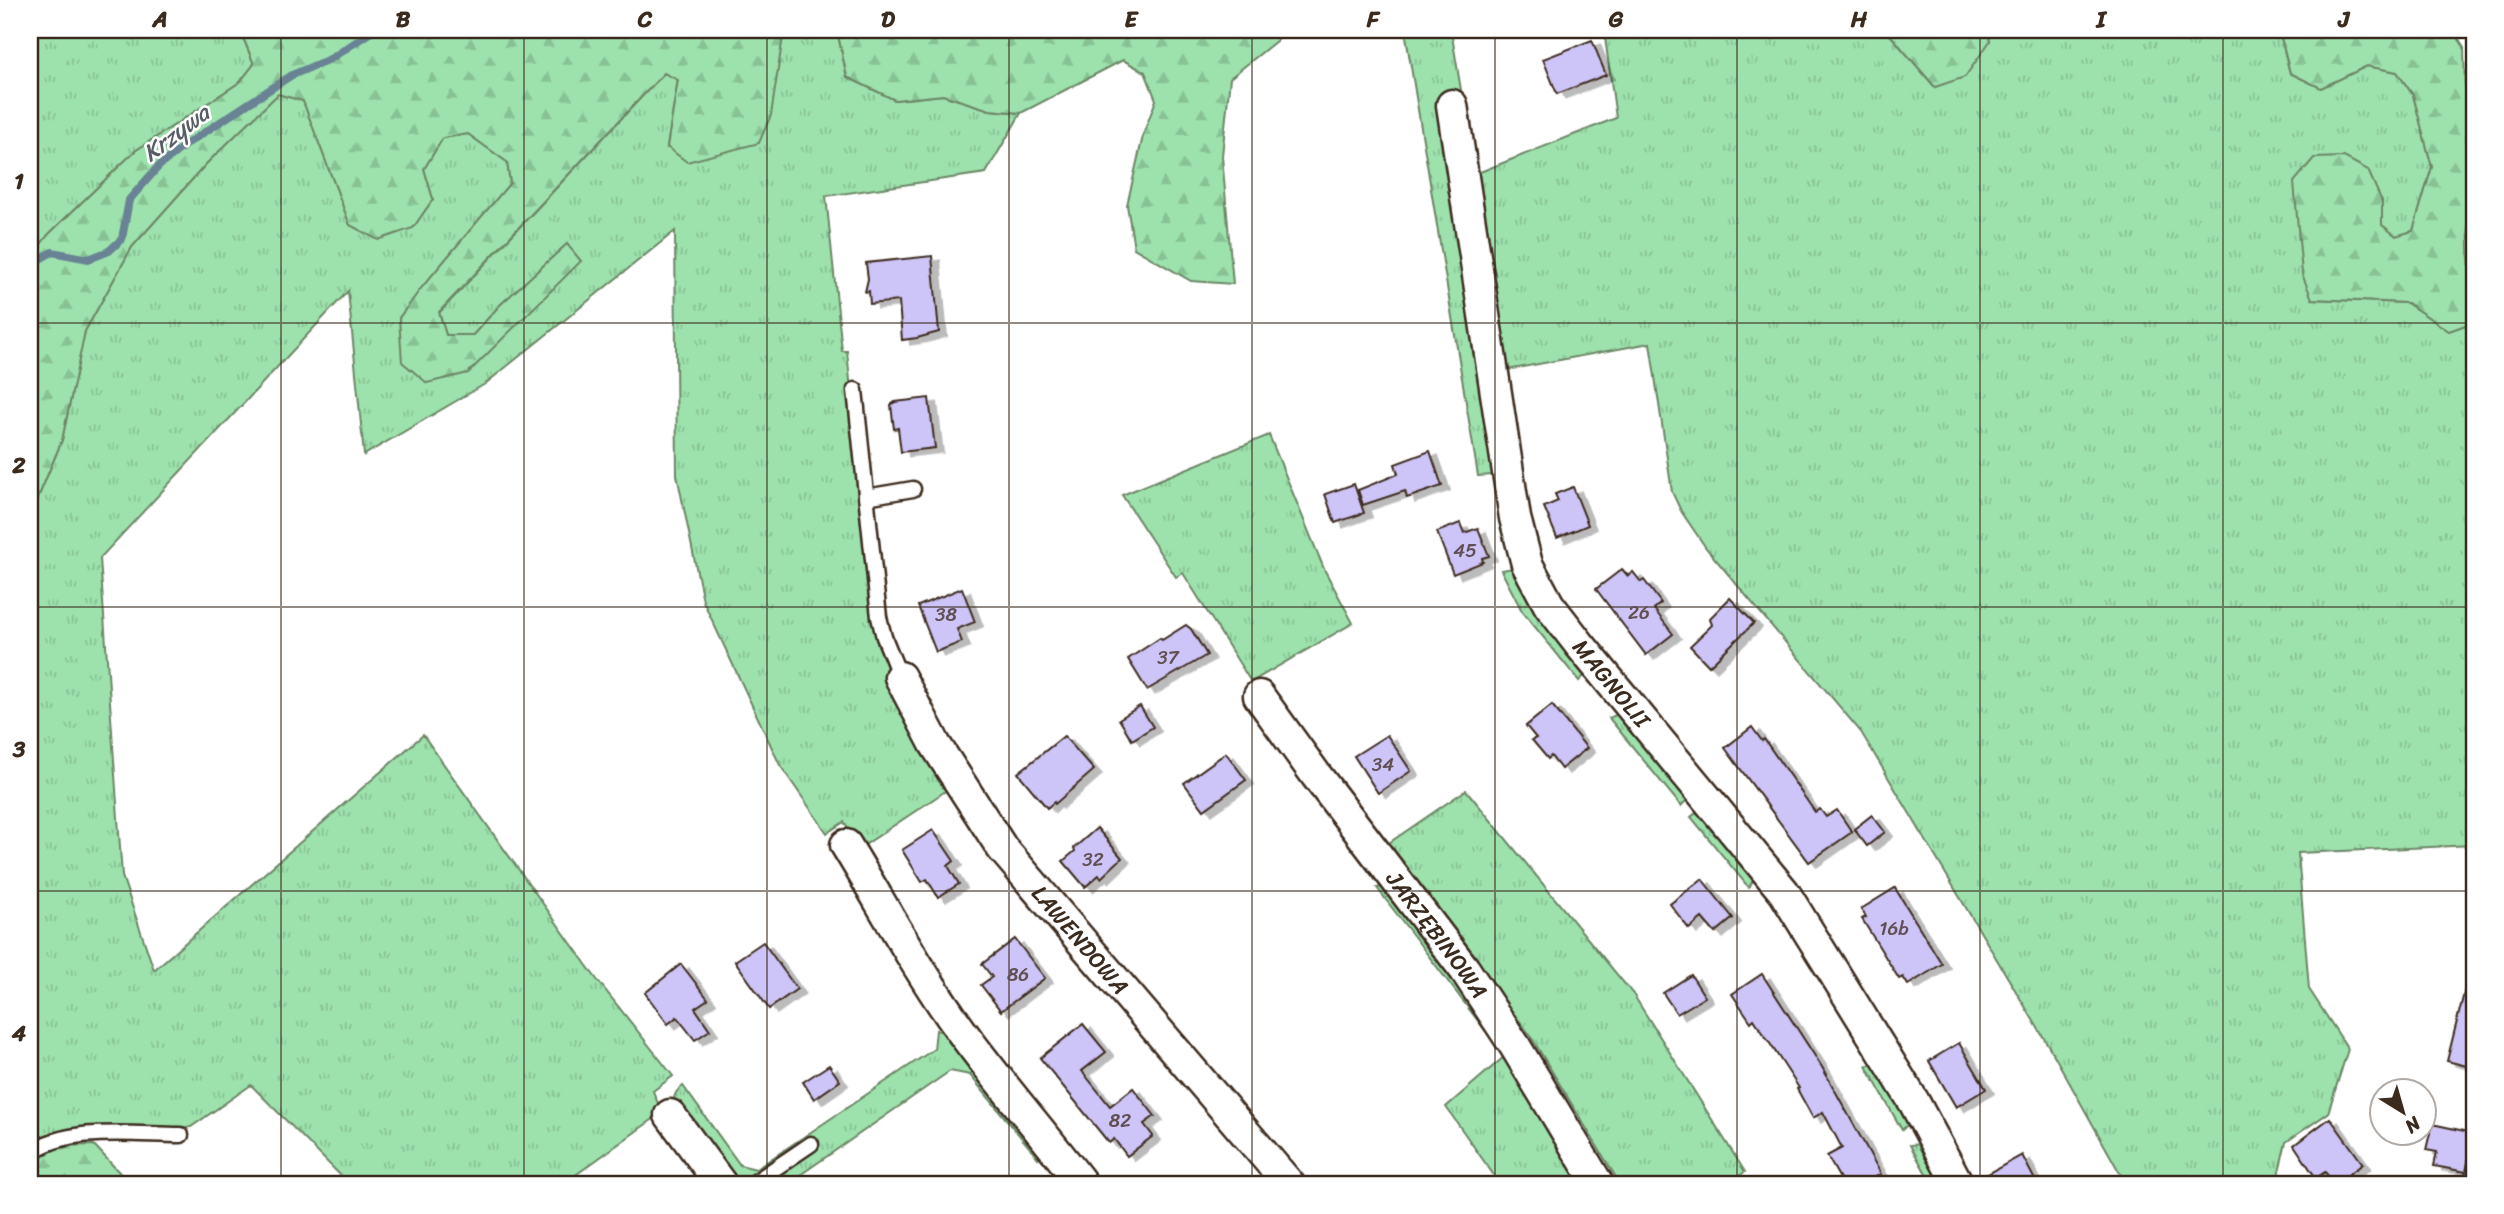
<svg xmlns="http://www.w3.org/2000/svg" width="2504" height="1214" viewBox="0 0 2504 1214" font-family="Sriracha,sans-serif">
	<style>
		.grass { fill: url(#grass-tufts); stroke: #6c8666; stroke-width: 2 }
		.forest { fill: url(#forest-firs); stroke: #6c8666; stroke-width: 2 }
		.lines { fill: none; stroke-linecap: round; stroke-linejoin: round }
		.stream { stroke: #698395; stroke-width: 8 }
		.building { fill: #cdc4f7; stroke: #3b2a1e; stroke-width: 2; filter: url(#shadow) }
		.lane-casing { stroke: #3b2a1e; stroke-width: 19 }
		.street-casing { stroke: #3b2a1e; stroke-width: 35 }
		.lane { stroke: #fff; stroke-width: 14 }
		.street { stroke: #fff; stroke-width: 30 }
		.grid { fill: none; stroke: #3b2a1e; stroke-width: 2; stroke-opacity: 0.55 }
		.labels { text-anchor: middle; dominant-baseline: central; stroke-width: 5; stroke-linejoin: round; paint-order: stroke }
		.number-label { font-size: 19px; fill: #605054 }
		.street-label { font-size: 23px; fill: #3b2a1e; stroke: #fff }
		.water-label { font-size: 24px; font-style: italic; fill: #565e64; stroke: #fff }
		.neatline { fill: none; stroke: #3b2a1e; stroke-width: 2.5 }
		.grid-label { font-size: 23px; text-anchor: middle; font-weight: bold; fill: #3b2a1e }
	</style>
	<defs>
		<pattern id="grass-tufts" width="24" height="20" patternUnits="userSpaceOnUse" patternTransform="scale(1.75)"><rect width="24" height="20" fill="#9de2ad"/><path d="M3 7l-1-3M5 7V3M7 7l1-3M15 17l-1-3M17 17v-4M19 17l1-3" fill="none" stroke="#88c294"/></pattern>
		<pattern id="forest-firs" width="22" height="20" patternUnits="userSpaceOnUse" patternTransform="scale(1.75)"><rect width="22" height="20" fill="#9de2ad"/><path d="M5 1l3.5 6h-7zM16 11l3.5 6h-7z" fill="#88c294"/></pattern>
		<filter id="shadow"><feDropShadow dx="8" dy="4.5" stdDeviation="0" flood-color="#0004"/></filter>
	</defs>
	<rect width="100%" height="100%" fill="#fff"/>
	<filter id="ink" filterUnits="userSpaceOnUse"><feTurbulence type="fractalNoise" baseFrequency=".0143" numOctaves="2"/><feDisplacementMap in="SourceGraphic" scale="14" xChannelSelector="R" yChannelSelector="G"/><feConvolveMatrix kernelMatrix="1 2 1 2 8 2 1 2 1" color-interpolation-filters="sRGB"/></filter>
	<g filter="url(#ink)">
		<g class="grass">
			<polygon points="30,30 240,30 254,64 240,82 135,151 49,234 30,258"/>
			<polygon points="784,30 837,30 847,77 895,100 943,95 990,110 1021,113 986,173 826,196 842,351 847,351 874,616 953,786 860,848 844,822 827,833 780,765 703,601 677,475 675,231 485,384 364,455 348,291 100,558 122,876 154,970 423,735 595,977 673,1076 653,1091 661,1111 713,1184 692,1184 695,1166 656,1117 563,1184 349,1184 251,1085 191,1127 65,1131 41,1139 30,1145 30,517 62,440 85,331 132,247 206,164 278,94 303,101 350,225 413,228 433,199 424,169 442,138 468,134 507,162 510,183 423,286 399,318 427,383 580,261 567,244 500,305 473,335 446,335 439,313 664,73 678,79 667,147 783,36"/>
			<polygon points="1405,30 1451,30 1461,90 1442,102 1493,475 1478,476"/>
			<polygon points="1604,30 1886,30 1935,87 1990,41 1987,30 2279,30 2290,73 2321,88 2367,66 2397,72 2413,95 2432,167 2413,231 2396,236 2382,225 2382,202 2312,299 2407,303 2449,331 2471,323 2474,366 2474,845 2298,853 2309,989 2348,1049 2328,1113 2286,1142 2276,1184 2126,1184 2054,1055 1861,732 1706,548 1681,511 1672,492 1650,343 1507,370 1475,174 1616,118"/>
			<polygon points="1269,435 1324,569 1353,623 1251,682 1183,573 1176,577 1122,495"/>
			<polygon points="1520,567 1589,671 1579,681 1522,611 1501,570"/>
			<polygon points="1624,711 1693,794 1681,806 1609,718"/>
			<polygon points="1466,790 1633,994 1745,1172 1726,1184 1620,1184 1530,1035 1386,845"/>
			<polygon points="1704,807 1757,872 1749,888 1691,817"/>
			<polygon points="1382,887 1391,889 1492,1026 1488,1034 1377,888"/>
			<path d="M 936,1030 L 943,1032 L 960,1056 L 975,1062 L 1042,1151 L 1038,1158 L 970,1075 L 950,1071 L 787,1184 L 761,1184 L 816,1145 L 813,1137 C 791,1152 755,1185 729,1180 L 674,1105 C 673,1095 676,1091 683,1086 L 740,1165 L 756,1169 L 934,1049 Z"/>
			<polygon points="1505,1056 1581,1184 1500,1184 1446,1107"/>
			<polygon points="1879,1063 1912,1120 1902,1130 1866,1066"/>
			<polygon points="1927,1143 1949,1184 1932,1184 1910,1145"/>
		</g>
		<g class="forest">
			<polygon points="240,30 784,30 771,115 759,143 687,162 667,147 678,80 664,73 439,312 446,335 473,335 500,305 567,244 581,261 468,373 427,383 402,362 399,318 423,286 510,183 507,162 468,134 443,138 424,169 433,199 413,228 378,240 350,225 303,101 278,94 206,164 132,247 85,331 62,440 30,517 30,258 49,234 135,151 240,82 254,64"/>
			<polygon points="837,30 1285,30 1276,41 1230,78 1222,156 1233,284 1191,281 1134,248 1127,205 1144,132 1156,100 1145,72 1123,60 1021,113 990,110 943,95 895,100 847,77"/>
			<polygon points="1886,30 1987,30 1990,41 1965,77 1935,87"/>
			<polygon points="2279,30 2453,30 2464,47 2471,323 2449,331 2407,303 2312,299 2302,274 2294,182 2314,158 2344,157 2368,170 2382,202 2382,225 2396,236 2413,231 2432,167 2413,95 2397,72 2367,66 2321,88 2290,73"/>
			<polygon points="94,1145 130,1184 30,1184 30,1165 60,1146"/>
		</g>
		<g class="lines">
			<polyline class="stream" points="30,268 38,260 52,252 89,259 109,251 122,239 129,200 158,167 185,145 292,75 330,59 374,30"/>
		</g>
		<g class="building">
			<polygon points="1592,40 1606,75 1557,94 1543,59"/>
			<polygon points="932,256 939,332 917,338 902,340 899,301 870,304 869,291 865,292 868,279 866,263"/>
			<polygon points="929,398 935,448 901,452 898,428 894,429 891,405 895,402"/>
			<polygon points="1430,451 1442,486 1407,498 1405,491 1363,505 1358,490 1398,474 1395,464"/>
			<polygon points="1354,484 1364,513 1335,523 1325,494"/>
			<polygon points="1573,487 1588,525 1557,538 1544,507 1558,501 1555,494"/>
			<polygon points="1460,523 1464,533 1478,528 1489,556 1482,558 1483,562 1453,574 1437,532"/>
			<polygon points="1622,569 1628,576 1633,572 1641,582 1644,580 1661,603 1654,609 1673,634 1646,655 1596,589"/>
			<polygon points="962,588 975,622 957,629 962,642 936,652 918,606"/>
			<polygon points="1730,598 1754,623 1709,666 1690,646 1712,625 1710,618"/>
			<polygon points="1186,625 1191,629 1207,655 1147,690 1128,659 1160,638 1162,640"/>
			<polygon points="1552,705 1587,748 1561,769 1551,756 1548,759 1532,740 1536,738 1526,726"/>
			<polygon points="1140,706 1153,727 1132,740 1119,719"/>
			<polygon points="1752,727 1762,741 1764,739 1815,812 1820,809 1826,817 1837,810 1852,832 1809,862 1725,748"/>
			<polygon points="1387,735 1411,771 1378,793 1354,756"/>
			<polygon points="1064,736 1094,770 1055,804 1054,802 1047,808 1018,773"/>
			<polygon points="1226,753 1246,780 1204,810 1184,783"/>
			<polygon points="1872,815 1885,832 1867,846 1854,829"/>
			<polygon points="1097,828 1122,858 1101,878 1099,875 1085,887 1063,861 1075,851 1074,848"/>
			<polygon points="933,830 954,861 948,866 959,884 938,897 927,879 922,882 902,850"/>
			<polygon points="1702,879 1733,918 1715,933 1702,918 1689,929 1670,904"/>
			<polygon points="1895,888 1942,964 1908,985 1903,977 1899,979 1862,919 1866,917 1861,909"/>
			<polygon points="1015,939 1045,978 1001,1011 981,985 992,977 982,964"/>
			<polygon points="763,942 797,989 769,1009 735,961"/>
			<polygon points="681,964 708,999 695,1008 710,1030 695,1040 677,1017 668,1024 645,993"/>
			<polygon points="1762,974 1822,1067 1881,1174 1862,1184 1843,1184 1827,1156 1842,1148 1823,1112 1813,1118 1797,1089 1799,1088 1754,1019 1751,1022 1732,994"/>
			<polygon points="1691,975 1705,997 1677,1014 1663,993"/>
			<polygon points="2467,981 2474,982 2474,1068 2447,1061"/>
			<polygon points="1083,1024 1106,1052 1082,1071 1110,1106 1133,1088 1155,1116 1144,1124 1153,1136 1127,1156 1114,1139 1109,1143 1040,1058"/>
			<polygon points="1959,1043 1986,1089 1956,1107 1929,1061"/>
			<polygon points="829,1065 840,1081 814,1099 803,1082"/>
			<polygon points="2330,1118 2363,1164 2335,1184 2325,1172 2316,1178 2294,1145"/>
			<polygon points="2432,1124 2474,1133 2466,1172 2434,1166 2437,1152 2426,1150"/>
			<polygon points="2022,1155 2037,1184 1975,1184 1975,1181"/>
		</g>
		<g class="lines">
			<defs>
				<g id="lane">
					<polyline points="855,390 879,617 884,637 900,677"/>
					<polyline points="866,497 913,489"/>
					<path d="M 30,1153 C 69,1125 134,1135 181,1135"/>
					<polyline points="752,1184 811,1144"/>
				</g>
				<g id="street">
					<path id="s1" d="M 1452,105 L 1515,518 L 1527,564 L 1549,605 L 1580,645 L 1784,892 L 1914,1102 L 1958,1184"/>
					<path id="s2" d="M 900,677 L 935,744 L 1002,848 L 1289,1184"/>
					<path id="s3" d="M 1259,696 L 1316,775 L 1465,970 L 1515,1046 L 1598,1184"/>
					<path d="M 846,845 C 884,907 919,973 962,1032 C 1000,1084 1043,1133 1082,1184"/>
					<polyline points="670,1115 721,1184"/>
				</g>
			</defs>
			<use href="#lane" class="lane-casing"/>
			<use href="#street" class="street-casing"/>
			<use href="#lane" class="lane"/>
			<use href="#street" class="street"/>
		</g>
	</g>
	<path class="grid" d="M 281,30 L 281,1184M 524,30 L 524,1184M 767,30 L 767,1184M 1009,30 L 1009,1184M 1252,30 L 1252,1184M 1495,30 L 1495,1184M 1737,30 L 1737,1184M 1980,30 L 1980,1184M 2223,30 L 2223,1184M 30,323 L 2474,323M 30,607 L 2474,607M 30,891 L 2474,891"/>
	<g class="labels">
		<g class="number-label">
			<text x="1465" y="550">45</text>
			<text x="1639" y="612">26</text>
			<text x="946" y="614">38</text>
			<text x="1168" y="657">37</text>
			<text x="1383" y="764">34</text>
			<text x="1093" y="859">32</text>
			<text x="1894" y="928">16b</text>
			<text x="1018" y="974">86</text>
			<text x="1120" y="1120">82</text>
		</g>
		<g class="street-label">
			<text stroke="none"><textPath href="#s1" startOffset="612">MAGNOLII</textPath></text>
			<text stroke="none"><textPath href="#s3" startOffset="298">JARZĘBINOWA</textPath></text>
			<text stroke="none"><textPath href="#s2" startOffset="320">LAWENDOWA</textPath></text>
		</g>
		<g class="water-label">
			<text transform="translate(176 133) rotate(-37)">Krzywa</text>
		</g>
	</g>
	<rect width="2504" height="1214" fill="none" stroke="#fff" stroke-width="77"/>
	<g transform="translate(2403 1112) rotate(143)"><circle r="33" fill="#ffffff" stroke="#b1aaa5" stroke-width="2"/>
	<path d="M0-5L12 26L0 18L-12 26Z" fill="#3b2a1e"/>
	<text y="-10" font-size="19" font-weight="bold" text-anchor="middle" fill="#3b2a1e">N</text>
	</g>
	<rect x="38" y="38" width="2428" height="1138" class="neatline"/>
	<g class="grid-label">
		<text x="160" y="27">A</text>
		<text x="403" y="27">B</text>
		<text x="645" y="27">C</text>
		<text x="888" y="27">D</text>
		<text x="1131" y="27">E</text>
		<text x="1373" y="27">F</text>
		<text x="1616" y="27">G</text>
		<text x="1859" y="27">H</text>
		<text x="2101" y="27">I</text>
		<text x="2344" y="27">J</text>
		<text x="19" y="189">1</text>
		<text x="19" y="473">2</text>
		<text x="19" y="757">3</text>
		<text x="19" y="1041">4</text>
	</g>
</svg>
